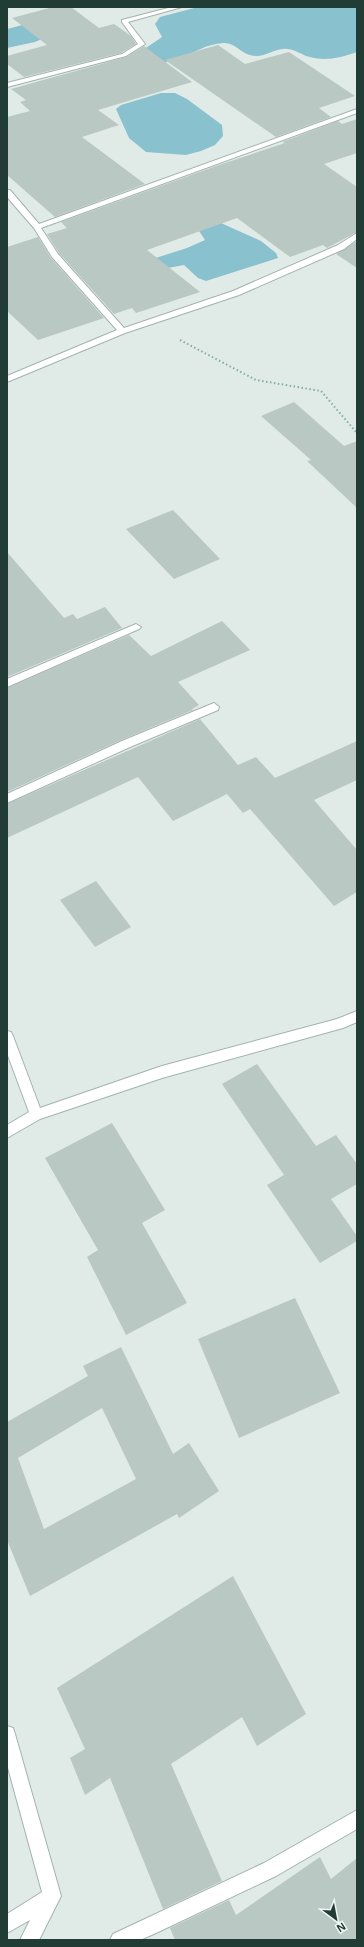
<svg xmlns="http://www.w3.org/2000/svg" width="364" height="1947" viewBox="0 0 364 1947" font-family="Arial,sans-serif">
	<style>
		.water { fill: #89c1cf }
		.building { fill: #b9c8c3; fill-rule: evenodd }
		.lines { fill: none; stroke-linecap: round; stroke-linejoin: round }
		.minor-casing { stroke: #a3b3ae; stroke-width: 2 }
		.path { stroke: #81aea2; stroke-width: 2; stroke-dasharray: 1.5 2.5; stroke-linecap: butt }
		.minor { fill: #fff; fill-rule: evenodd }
	</style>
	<rect width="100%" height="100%" fill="#e0ebe7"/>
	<g class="water">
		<path d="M 198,7 L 357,7 L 357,52 C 339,58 325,62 306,56 C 299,53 291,48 283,49 C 271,50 263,59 250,55 C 241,53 234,42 223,43 C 207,44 195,52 180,58 C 171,61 162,63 153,65 L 143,50 L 162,37 L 155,24 L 160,17 Z"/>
		<polygon points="30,23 55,33 35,42 7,48 7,29"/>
		<polygon points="161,93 175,93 187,99 222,125 223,136 215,145 201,151 186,155 146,152 129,138 116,109 121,105"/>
		<polygon points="221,223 261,241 276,253 278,258 206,281 198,278 184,265 168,268 140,263 187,248 205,240 199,231"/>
	</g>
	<g class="building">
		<polygon points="53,7 71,7 99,28 114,24 131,36 136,44 121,53 24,77 7,64 7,56 47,45 12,18"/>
		<polygon points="218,45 245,64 289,52 355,96 319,108 331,117 276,137 165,60"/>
		<polygon points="144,46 192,82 98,110 119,125 82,137 145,184 55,217 7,175 7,117 30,111 20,102 26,100 11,89 126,57"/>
		<polygon points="357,119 357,153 324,164 357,187 357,232 327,248 323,245 290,257 237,218 147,250 200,292 136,313 132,308 114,314 59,253 47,234 67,228 61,222 216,166 285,143 282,142 338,121 342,124"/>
		<polygon points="38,237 51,258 104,318 38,340 7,311 7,247"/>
		<polygon points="357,241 357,268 336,254"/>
		<polygon points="294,402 344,446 357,441 357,508 307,461 311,460 261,416"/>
		<polygon points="173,510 220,559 174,579 126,529"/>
		<polygon points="7,552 64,618 73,614 77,619 105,607 122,628 7,677"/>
		<polygon points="222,621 250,650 178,682 199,705 192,709 193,710 121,740 7,792 7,688 129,635 151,656"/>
		<polygon points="200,719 238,765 256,757 275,778 357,741 357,780 314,800 357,850 357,892 334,906 250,809 243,813 227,794 173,821 138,777 7,838 7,804"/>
		<polygon points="96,881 131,927 95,947 60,900"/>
		<polygon points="257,1064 316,1146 336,1135 357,1164 357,1184 331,1199 357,1236 357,1241 320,1263 267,1185 284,1175 222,1084"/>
		<polygon points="112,1123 165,1210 142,1223 187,1303 126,1335 87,1257 98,1250 45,1158"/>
		<polygon points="295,1298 340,1393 239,1438 198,1339"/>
		<path d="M 121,1347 L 173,1454 L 189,1443 L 219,1491 L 179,1518 L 177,1514 L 30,1596 L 7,1540 L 7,1422 L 88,1376 L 83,1366 ZM 102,1408 L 136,1479 L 44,1529 L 18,1458 Z"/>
		<polygon points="233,1576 306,1714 257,1746 242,1717 171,1764 222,1881 163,1909 110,1778 85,1795 70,1758 85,1749 57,1688"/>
		<polygon points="320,1857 331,1879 357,1858 357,1940 175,1940 170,1928 229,1900 236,1915"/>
	</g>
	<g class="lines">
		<defs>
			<g id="minor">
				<polygon points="172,7 182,7 128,22 145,44 126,56 7,87 7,83 122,54 138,44 122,22 122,20"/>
				<polygon points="357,109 357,113 41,228 58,254 124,328 233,291 338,245 357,233 357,239 344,249 239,295 125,333 7,382 7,376 117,330 52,257 34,228 7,197 7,190 10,190 39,224"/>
				<polygon points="136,624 141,627 139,629 7,687 7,679"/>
				<polygon points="214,703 219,707 218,710 130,747 7,803 7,794 122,741"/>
				<polygon points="357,1011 357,1022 343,1028 162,1078 40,1119 7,1138 7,1125 29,1112 7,1053 7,1031 11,1032 13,1036 40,1108 162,1066 337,1019"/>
				<polygon points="7,1726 13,1728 15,1734 61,1896 39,1940 20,1940 30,1920 7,1933 7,1914 42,1892 7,1764"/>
				<polygon points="357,1810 357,1829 276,1876 156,1933 140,1940 110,1940 113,1934 264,1863"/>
			</g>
		</defs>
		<use href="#minor" class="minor-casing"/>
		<polyline class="path" points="180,340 256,380 321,391 357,433"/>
		<use href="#minor" class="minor"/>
	</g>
	<rect width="364" height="1947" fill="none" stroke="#213b35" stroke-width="16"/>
	<g transform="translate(336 1919) rotate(148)" stroke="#f1f7f4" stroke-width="3" paint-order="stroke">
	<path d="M0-3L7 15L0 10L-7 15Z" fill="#213b35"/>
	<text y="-6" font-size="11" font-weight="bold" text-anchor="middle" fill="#213b35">N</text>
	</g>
</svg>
